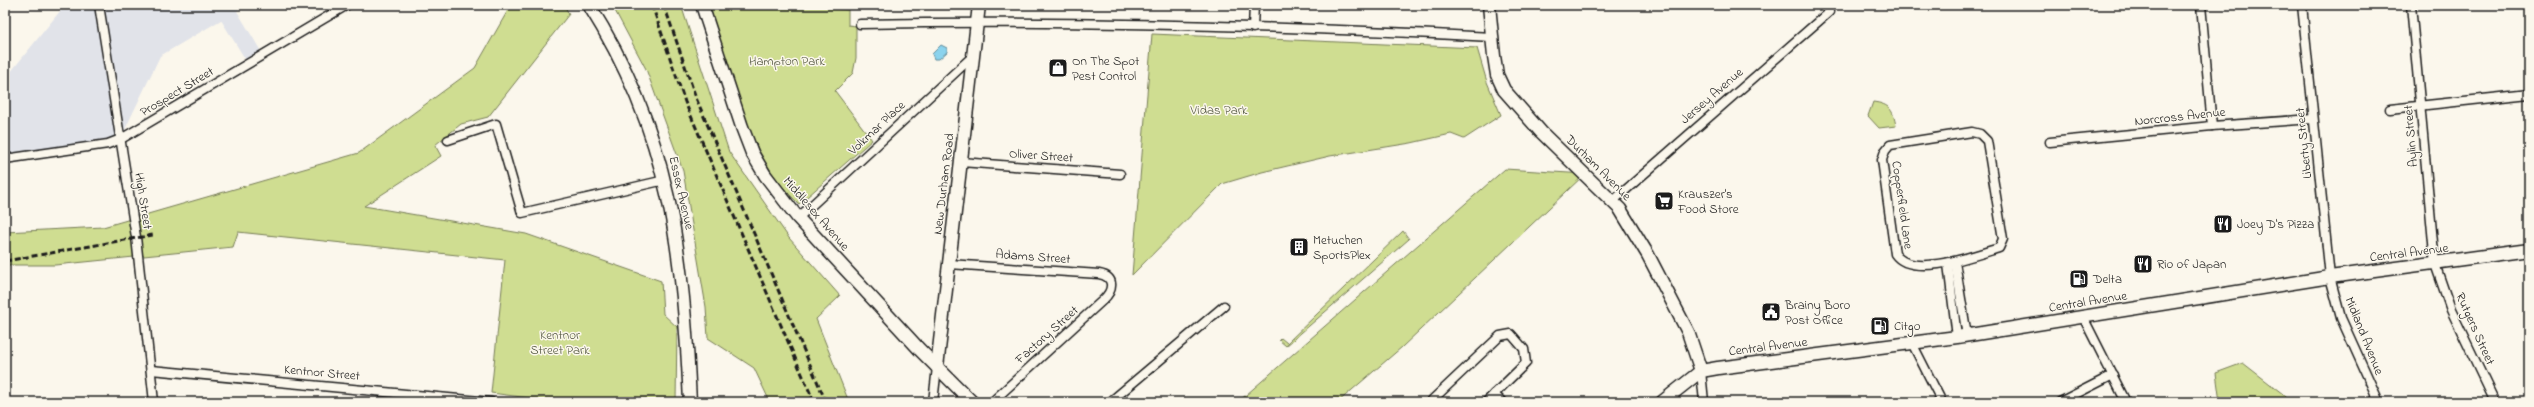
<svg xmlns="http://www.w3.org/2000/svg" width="2534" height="407" viewBox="0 0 2534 407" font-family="'Indie Flower',sans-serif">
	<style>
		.built { fill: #e1e3e9 }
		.green { fill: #cfdd91; stroke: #767c56 }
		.water { fill: #8bd3ed; stroke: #5f8a99 }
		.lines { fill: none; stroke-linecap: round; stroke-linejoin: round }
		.street-casing { stroke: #1c1c1c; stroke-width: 11 }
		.secondary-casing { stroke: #1c1c1c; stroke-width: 15 }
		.street { stroke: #fbf7ec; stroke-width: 8 }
		.secondary { stroke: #fbf7ec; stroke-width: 12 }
		.rail { stroke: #1c1c1c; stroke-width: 3; stroke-dasharray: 6 3; stroke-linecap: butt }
		.labels { text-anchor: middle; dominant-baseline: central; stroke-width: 3; stroke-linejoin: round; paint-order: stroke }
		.park-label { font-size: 13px; fill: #52563f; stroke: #fbf7ec }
		.poi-label { font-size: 13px; fill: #1c1c1c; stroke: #fbf7ec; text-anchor: start }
		.street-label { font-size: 13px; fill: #1c1c1c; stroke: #fbf7ec }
	</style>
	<rect width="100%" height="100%" fill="#fbf7ec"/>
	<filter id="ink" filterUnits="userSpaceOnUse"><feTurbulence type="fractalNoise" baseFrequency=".025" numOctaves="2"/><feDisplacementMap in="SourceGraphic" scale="8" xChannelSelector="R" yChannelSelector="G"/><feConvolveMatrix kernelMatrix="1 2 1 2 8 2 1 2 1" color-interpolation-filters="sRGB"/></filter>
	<g filter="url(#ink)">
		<polygon class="built" points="65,5 245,5 237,11 262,53 247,62 221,20 160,56 119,142 5,160 5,79"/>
		<g class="green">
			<polygon points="511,5 564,5 569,14 488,117 461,124 435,145 441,156 364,206 526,234 661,281 663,314 677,327 676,402 560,402 491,393 505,260 238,232 233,247 55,265 5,265 5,232 103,227 359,153 475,68"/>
			<polygon points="612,5 681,5 729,152 789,238 840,296 816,319 849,402 770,402 754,368 708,338 706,307 683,171 646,69"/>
			<path d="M 709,5 L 839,5 L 839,9 L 848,10 L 848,25 L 856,26 L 856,58 L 853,73 L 835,91 L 872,140 L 799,204 C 745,155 730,71 709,5 Z"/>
			<polygon points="1152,34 1477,48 1487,82 1501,115 1464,139 1451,134 1411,143 1330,156 1262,172 1222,184 1132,275"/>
			<path d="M 1873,102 C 1890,104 1893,110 1896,126 L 1879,128 L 1868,116 Z"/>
			<polygon points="1505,169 1585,174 1402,347 1338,402 1238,402"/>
			<polygon points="1403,231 1409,239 1286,346 1279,340 1281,338 1287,343"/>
			<polygon points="2243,363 2283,394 2288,402 2220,402 2216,373"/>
		</g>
		<polygon class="water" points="941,45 947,48 947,52 939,59 934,59 932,54"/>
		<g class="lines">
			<defs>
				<g id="street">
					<polyline points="99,5 136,237 154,402"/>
					<polyline points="2201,5 2212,126"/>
					<polyline points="2302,5 2330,277 2341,318 2379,402"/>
					<polyline points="2411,5 2435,264 2451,310 2495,402"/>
					<path d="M 860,24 C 1070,20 1282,26 1492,37"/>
					<polyline points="1253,28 1254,5"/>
					<polyline points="2390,109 2529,94"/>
					<path d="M 1972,132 L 1980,134 L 1987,141 L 2003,239 L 1999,248 C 1976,255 1912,279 1895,254 L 1882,160 L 1885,151 L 1890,145 Z"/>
					<polyline points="448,140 496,124 522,213 665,180"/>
					<polyline points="2050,142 2212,126 2313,119"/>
					<polyline points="5,159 108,144 121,139 347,5"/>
					<polyline points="961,162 1120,174"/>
					<polyline points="1613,201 1829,12"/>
					<polyline points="798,218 973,56"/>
					<polyline points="1955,262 1967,336"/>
					<path d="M 949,264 L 1099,274 C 1116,277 1113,291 1103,300 L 992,402"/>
					<polyline points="1948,264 1957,337"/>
					<polyline points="2083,317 2126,402"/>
					<polyline points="1912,343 1942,402"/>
					<polyline points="151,370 491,402"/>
					<polyline points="1701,371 1704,402"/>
					<polyline points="1494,394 1502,402"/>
					<polyline points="933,402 937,367"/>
					<polyline points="1110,402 1224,306"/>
					<polyline points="1430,402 1500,336 1511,334 1524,349 1526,363 1486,402"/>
					<polyline points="2060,402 2113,375"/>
				</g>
				<g id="secondary">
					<path d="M 589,5 C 671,134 683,254 690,402"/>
					<polyline points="702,5 742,127 752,153 765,175 798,218 920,350 972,402"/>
					<polyline points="1489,5 1494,56 1497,75 1504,90 1541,132 1620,209 1648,255 1688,332 1701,371"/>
					<polyline points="937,367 979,5"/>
					<polyline points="1662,402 1701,371 1718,368 1957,337 2330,277 2529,250"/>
				</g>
			</defs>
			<use href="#street" class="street-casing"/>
			<use href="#secondary" class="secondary-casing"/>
			<use href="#street" class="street"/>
			<use href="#secondary" class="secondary"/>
			<g class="rail">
				<polyline points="652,5 685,102 814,402"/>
				<polyline points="664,5 696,98 826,402"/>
				<polyline points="5,261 153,235"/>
			</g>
		</g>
	</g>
	<defs>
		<symbol id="shop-square" viewBox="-11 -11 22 22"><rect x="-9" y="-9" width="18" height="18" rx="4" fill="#1c1c1c" stroke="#fbf7ec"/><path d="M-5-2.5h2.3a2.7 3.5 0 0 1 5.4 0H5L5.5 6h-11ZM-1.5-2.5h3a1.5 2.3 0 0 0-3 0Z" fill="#fff"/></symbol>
		<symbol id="supermarket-square" viewBox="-11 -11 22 22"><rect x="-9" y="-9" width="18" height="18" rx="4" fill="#1c1c1c" stroke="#fbf7ec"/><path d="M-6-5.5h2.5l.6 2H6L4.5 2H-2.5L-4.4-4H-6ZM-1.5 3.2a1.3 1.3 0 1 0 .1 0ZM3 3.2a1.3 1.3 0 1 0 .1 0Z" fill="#fff"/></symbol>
		<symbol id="restaurant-square" viewBox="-11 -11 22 22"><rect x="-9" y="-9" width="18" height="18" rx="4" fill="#1c1c1c" stroke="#fbf7ec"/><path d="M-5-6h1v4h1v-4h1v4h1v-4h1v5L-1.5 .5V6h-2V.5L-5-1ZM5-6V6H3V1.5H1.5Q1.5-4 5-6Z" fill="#fff"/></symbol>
		<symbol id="building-square" viewBox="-11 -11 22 22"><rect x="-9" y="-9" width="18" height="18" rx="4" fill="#1c1c1c" stroke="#fbf7ec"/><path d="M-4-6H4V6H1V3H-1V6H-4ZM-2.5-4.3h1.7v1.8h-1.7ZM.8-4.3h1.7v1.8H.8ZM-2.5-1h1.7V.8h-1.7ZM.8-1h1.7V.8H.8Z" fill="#fff"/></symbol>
		<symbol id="fuel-square" viewBox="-11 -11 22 22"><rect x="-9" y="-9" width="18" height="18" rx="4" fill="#1c1c1c" stroke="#fbf7ec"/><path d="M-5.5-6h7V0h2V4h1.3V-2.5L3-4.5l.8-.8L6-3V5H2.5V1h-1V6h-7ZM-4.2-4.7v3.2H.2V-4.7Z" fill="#fff"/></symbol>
		<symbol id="civic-square" viewBox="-11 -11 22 22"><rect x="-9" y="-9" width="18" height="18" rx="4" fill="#1c1c1c" stroke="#fbf7ec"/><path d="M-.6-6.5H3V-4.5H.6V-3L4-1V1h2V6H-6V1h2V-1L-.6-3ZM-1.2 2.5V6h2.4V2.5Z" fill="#fff"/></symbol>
	</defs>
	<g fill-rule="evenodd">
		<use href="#shop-square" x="1047" y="57" width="22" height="22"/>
		<use href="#supermarket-square" x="1653" y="190" width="22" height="22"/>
		<use href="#restaurant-square" x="2212" y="213" width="22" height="22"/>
		<use href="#building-square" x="1288" y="236" width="22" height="22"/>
		<use href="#restaurant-square" x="2132" y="253" width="22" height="22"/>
		<use href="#fuel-square" x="2068" y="268" width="22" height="22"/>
		<use href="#civic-square" x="1760" y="301" width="22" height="22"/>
		<use href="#fuel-square" x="1869" y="315" width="22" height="22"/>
	</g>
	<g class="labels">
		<g class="park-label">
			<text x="787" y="61">Hampton Park</text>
			<text x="1219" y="110">Vidas Park</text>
			<text x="560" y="335">Kentnor<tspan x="560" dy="15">Street Park</tspan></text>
		</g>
		<g class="poi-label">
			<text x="1072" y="61">On The Spot<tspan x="1072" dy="15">Pest Control</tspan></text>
			<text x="1678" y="194">Krauszer's<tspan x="1678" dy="15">Food Store</tspan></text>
			<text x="2237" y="224">Joey D's Pizza</text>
			<text x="1313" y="240">Metuchen<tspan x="1313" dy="15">SportsPlex</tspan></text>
			<text x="2157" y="264">Rio of Japan</text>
			<text x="2093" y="279">Delta</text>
			<text x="1785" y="305">Brainy Boro<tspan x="1785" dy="15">Post Office</tspan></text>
			<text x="1894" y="326">Citgo</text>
		</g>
		<g class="street-label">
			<text transform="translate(177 92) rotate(-31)">Prospect Street</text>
			<text transform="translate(1712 96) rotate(-41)">Jersey Avenue</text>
			<text transform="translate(2180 117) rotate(-6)">Norcross Avenue</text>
			<text transform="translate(877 128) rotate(-43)">Volkmar Place</text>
			<text transform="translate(2411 136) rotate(-95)">Aylin Street</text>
			<text transform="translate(2304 143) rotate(-96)">Liberty Street</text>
			<text transform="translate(1041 156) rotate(4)">Oliver Street</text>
			<text transform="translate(1598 168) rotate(45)">Durham Avenue</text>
			<text transform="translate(944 184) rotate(-83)">New Durham Road</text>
			<text transform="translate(681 193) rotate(77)">Essex Avenue</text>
			<text transform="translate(143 201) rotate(81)">High Street</text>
			<text transform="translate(1902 205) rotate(82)">Copperfield Lane</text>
			<text transform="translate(816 214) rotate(49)">Middlesex Avenue</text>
			<text transform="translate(2409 253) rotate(-7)">Central Avenue</text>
			<text transform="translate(1033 257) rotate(4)">Adams Street</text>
			<text transform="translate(2088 302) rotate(-9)">Central Avenue</text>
			<text transform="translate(2475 329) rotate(66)">Rutgers Street</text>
			<text transform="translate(1047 335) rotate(-42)">Factory Street</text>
			<text transform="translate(2364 336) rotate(68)">Midland Avenue</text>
			<text transform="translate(1768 347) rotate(-7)">Central Avenue</text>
			<text transform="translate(322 373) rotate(5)">Kentnor Street</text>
		</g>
	</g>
	<rect width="2534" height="407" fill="none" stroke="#fbf7ec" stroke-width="20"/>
	<rect x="10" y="10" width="2514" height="387" fill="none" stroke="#1c1c1c" stroke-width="1.5" filter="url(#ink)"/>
</svg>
